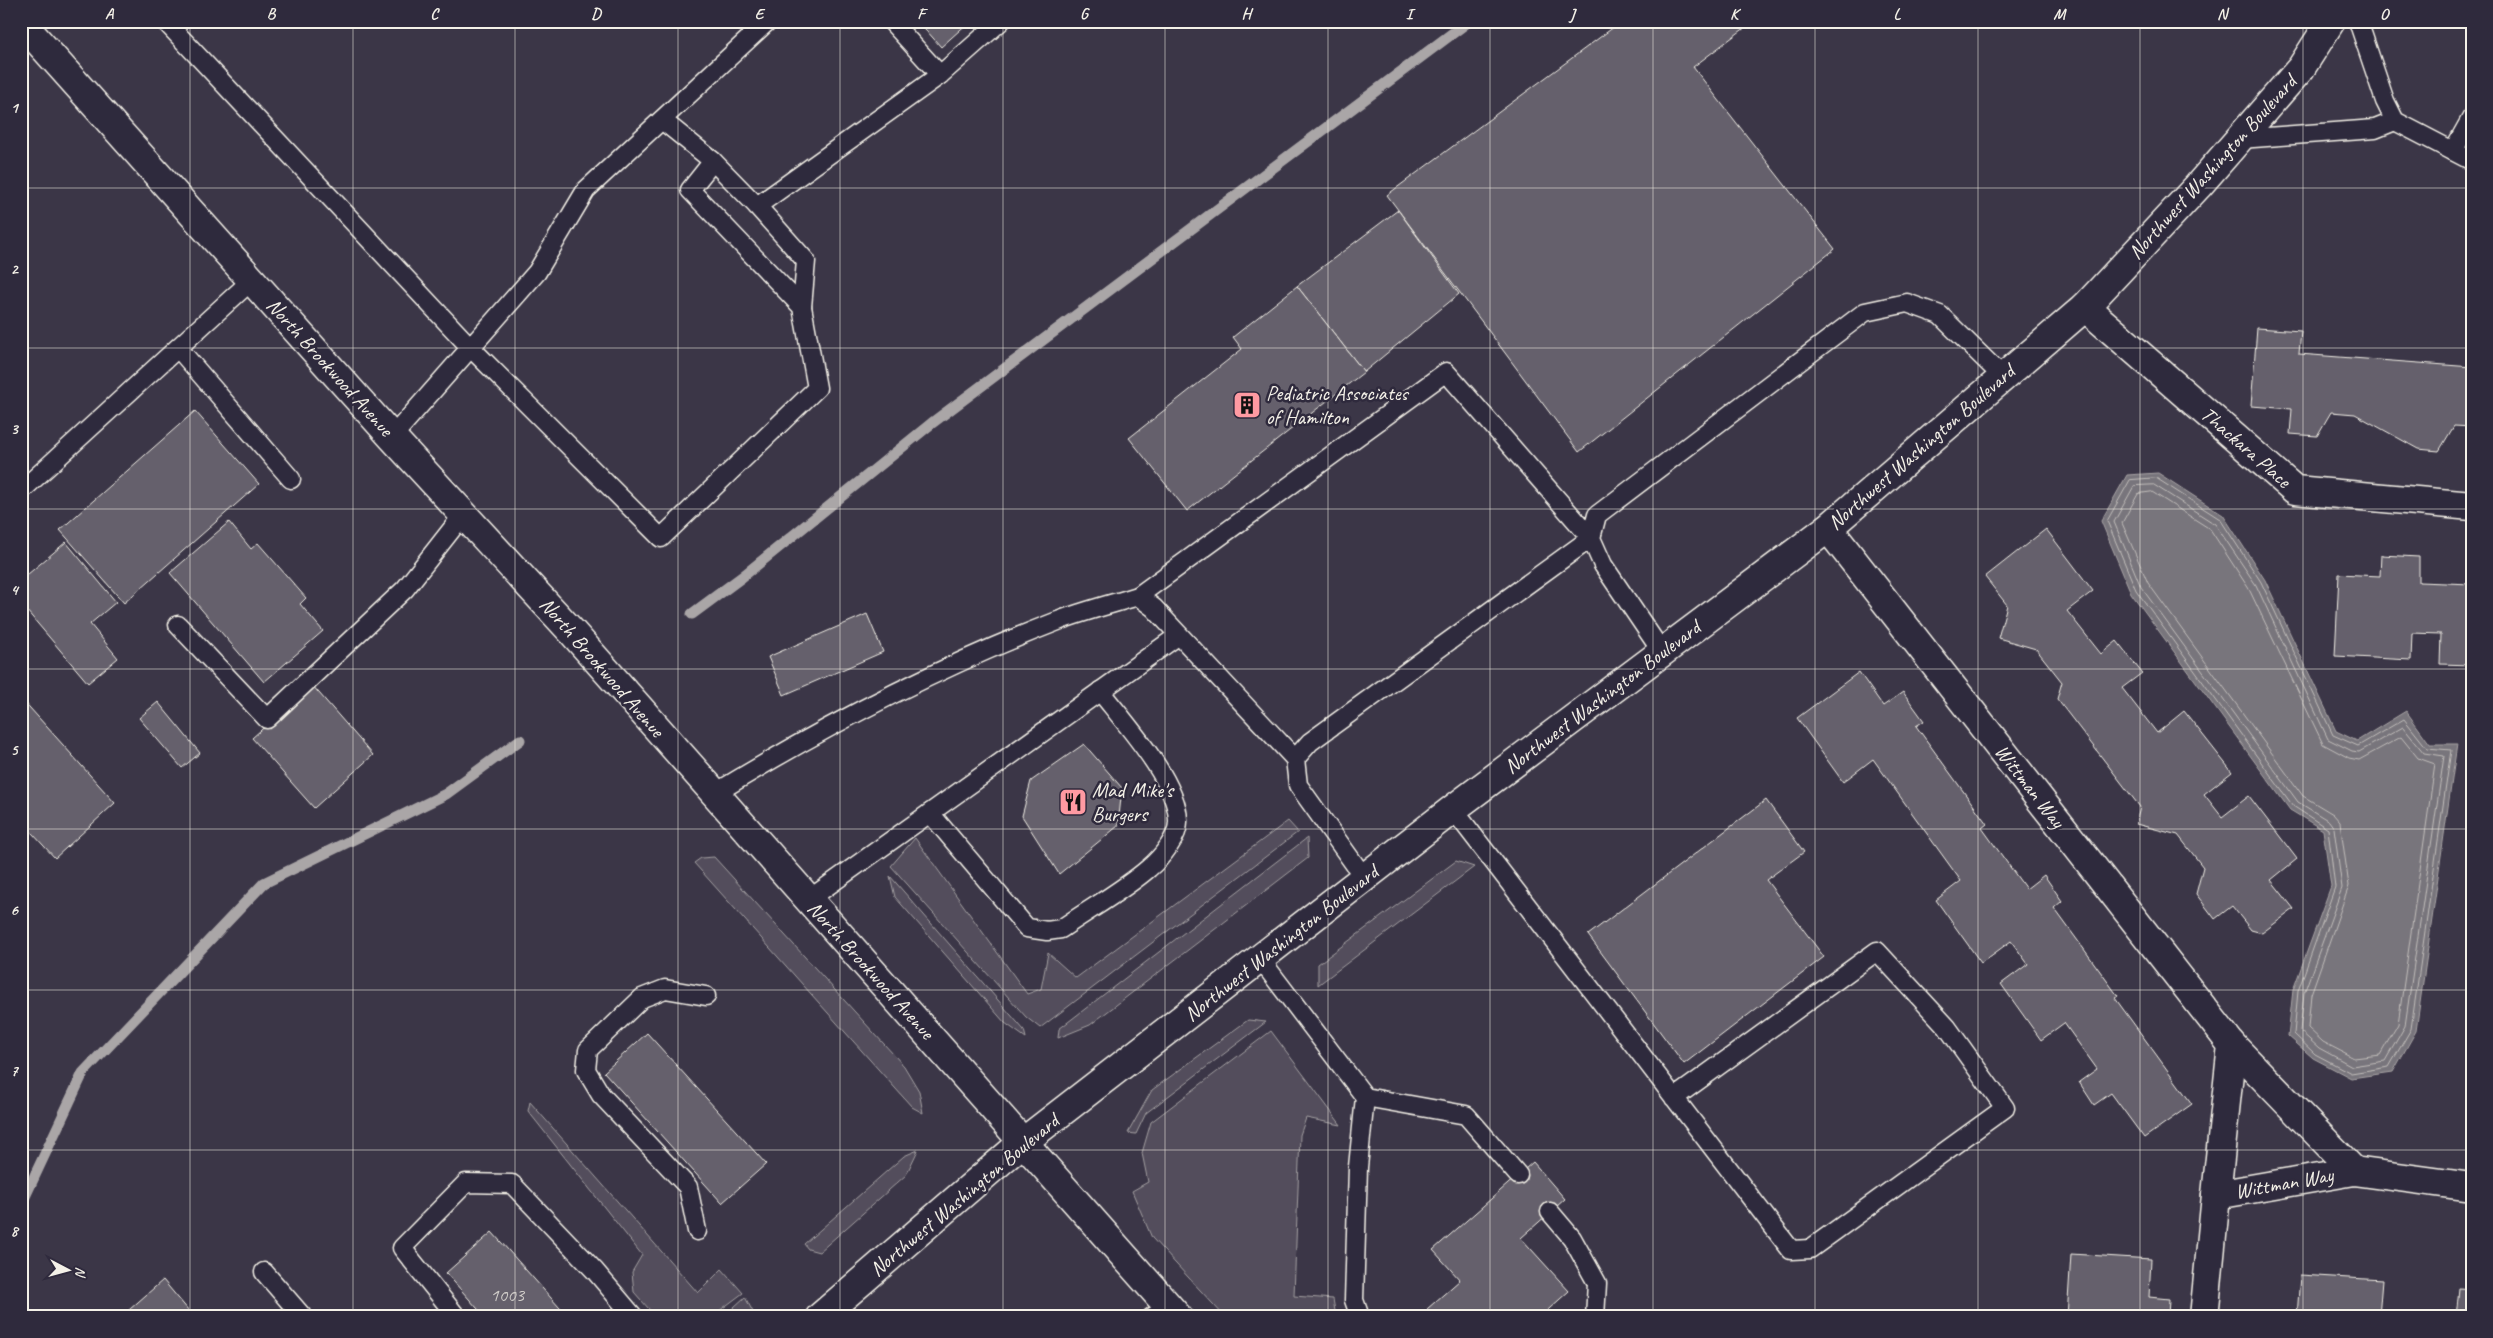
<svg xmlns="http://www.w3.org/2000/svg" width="2493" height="1338" viewBox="0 0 2493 1338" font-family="Caveat,sans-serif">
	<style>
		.green { fill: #534e5c; stroke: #a4a0a2 }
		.water { fill: #78747b; stroke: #aaa6a7 }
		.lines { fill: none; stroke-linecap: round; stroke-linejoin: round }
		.shore { stroke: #c2bfbc; stroke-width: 1 }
		.stream { stroke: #aaa6a7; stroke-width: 11 }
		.building { fill: #65616c; stroke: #f4f1e8 }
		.lane-casing { stroke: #f4f1e8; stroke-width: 21 }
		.street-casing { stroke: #f4f1e8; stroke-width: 31 }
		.secondary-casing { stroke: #f4f1e8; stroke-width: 31 }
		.lane { stroke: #2f2a3d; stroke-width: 18 }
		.street { stroke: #2f2a3d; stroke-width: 28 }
		.secondary { stroke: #2f2a3d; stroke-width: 28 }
		.grid { fill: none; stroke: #f4f1e8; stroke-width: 1; stroke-opacity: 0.55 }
		.labels { text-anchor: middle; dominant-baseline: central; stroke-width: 5; stroke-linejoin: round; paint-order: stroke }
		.number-label { font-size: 19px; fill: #d0cdc9 }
		.street-label { font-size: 21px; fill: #f4f1e8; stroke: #2f2a3d }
		.poi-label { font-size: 21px; fill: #f4f1e8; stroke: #2f2a3d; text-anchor: start }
		.neatline { fill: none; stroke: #f4f1e8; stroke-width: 2 }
		.grid-label { font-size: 16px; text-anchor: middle; font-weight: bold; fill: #f4f1e8 }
	</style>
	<rect width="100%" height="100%" fill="#3b3647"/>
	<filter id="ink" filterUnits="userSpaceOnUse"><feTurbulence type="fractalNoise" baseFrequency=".02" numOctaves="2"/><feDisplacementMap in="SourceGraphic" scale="10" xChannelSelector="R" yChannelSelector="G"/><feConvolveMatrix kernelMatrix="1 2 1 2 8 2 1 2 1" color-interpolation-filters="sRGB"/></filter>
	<g filter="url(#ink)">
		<g class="green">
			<polygon points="1288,821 1298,832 1040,1028 1026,1017 891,866 915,838 1027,994 1041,989 1048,953 1076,978"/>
			<polygon points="1307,838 1308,858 1090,1025 1058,1038 1059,1029"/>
			<polygon points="714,857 904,1066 919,1091 923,1113 912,1107 694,863 701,858"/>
			<polygon points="1456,861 1474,867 1318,985 1318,964"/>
			<polygon points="890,876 1024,1030 1026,1038 1005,1023 895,897"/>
			<polygon points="1248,1020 1266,1022 1146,1113 1136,1134 1128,1133 1152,1090"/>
			<polygon points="1271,1031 1341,1125 1306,1118 1300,1135 1294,1296 1333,1299 1336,1317 1225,1317 1152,1238 1132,1191 1148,1182 1142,1153 1151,1122"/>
			<polygon points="530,1102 698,1293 722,1269 743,1293 711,1317 656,1317 634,1292 632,1272 642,1255 528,1111"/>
			<polygon points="918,1150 906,1175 819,1252 808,1249 804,1244 904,1156"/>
			<polygon points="745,1297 753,1312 747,1317 723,1317"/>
		</g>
		<polygon class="water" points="2158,473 2223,515 2265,580 2336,731 2357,741 2406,711 2430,744 2457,744 2416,1031 2393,1072 2351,1078 2313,1058 2288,1036 2293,990 2331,886 2323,830 2290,810 2131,593 2101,521 2127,475"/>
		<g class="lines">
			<g class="shore">
				<polygon points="2156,478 2220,519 2261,582 2333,735 2358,746 2404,719 2427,748 2451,750 2411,1029 2389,1067 2351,1073 2315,1054 2294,1034 2298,991 2335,887 2328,829 2293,806 2136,590 2107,521 2130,480"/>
				<polygon points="2154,485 2215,524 2256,585 2328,739 2352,751 2359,752 2403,727 2424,753 2444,756 2405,1026 2385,1061 2352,1066 2319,1048 2300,1031 2304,993 2342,888 2334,828 2329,821 2298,802 2141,587 2114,522 2134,486"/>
				<polygon points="2152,492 2210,529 2249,589 2323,744 2349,758 2359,760 2401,737 2418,758 2435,764 2398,1024 2380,1055 2354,1058 2323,1042 2308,1028 2311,994 2349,886 2340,822 2333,814 2303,796 2148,583 2122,523 2138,494"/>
			</g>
			<g class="stream">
				<polyline points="692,614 742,577 932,423 1469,21"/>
				<polyline points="21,1205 83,1073 264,883 446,794 520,740"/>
			</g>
		</g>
		<g class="building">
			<polygon points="918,21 970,21 941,47"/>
			<polygon points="1622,21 1742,21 1746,27 1693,67 1835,249 1579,452 1387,195"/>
			<polygon points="1398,210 1459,294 1364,372 1297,286"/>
			<polygon points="1297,286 1364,372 1187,511 1129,438 1242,349 1233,337"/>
			<polygon points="2257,328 2301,331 2299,354 2472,367 2472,427 2454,426 2439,451 2418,449 2355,414 2331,412 2317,436 2290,434 2292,409 2251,406"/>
			<polygon points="195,411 259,484 124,603 60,530"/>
			<polygon points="229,522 251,549 258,543 306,598 300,604 323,631 264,682 170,573"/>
			<polygon points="2046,529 2093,591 2067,611 2101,654 2117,641 2142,673 2122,688 2157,733 2184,711 2232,772 2204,794 2222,817 2249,796 2297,859 2271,880 2294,909 2262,933 2251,930 2232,906 2215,919 2196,894 2203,867 2178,835 2136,824 2140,807 2057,699 2062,682 2036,649 1998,638 2007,605 1985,577"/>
			<polygon points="66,542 116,602 90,624 118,658 88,683 21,604 21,580"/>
			<polygon points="2381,555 2419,557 2419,582 2472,584 2472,665 2440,664 2441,634 2412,633 2411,660 2335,656 2339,574 2380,576"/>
			<polygon points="867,614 883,652 784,695 768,657"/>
			<polygon points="1859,672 1883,706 1903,692 1924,721 1916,726 1987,824 1982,828 2026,889 2044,875 2062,901 2054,908 2118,996 2115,998 2192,1104 2144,1138 2111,1093 2094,1105 2079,1082 2097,1069 2064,1023 2041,1040 2001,984 2028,964 2011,941 1981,963 1936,900 1961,881 1873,759 1843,782 1797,718"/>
			<polygon points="312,685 373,755 314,808 252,738"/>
			<polygon points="21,698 115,803 55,858 21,821"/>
			<polygon points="158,702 200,753 182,768 139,718"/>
			<polygon points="1084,744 1122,788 1118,826 1059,874 1022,816 1031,781"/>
			<polygon points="1766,800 1804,852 1766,880 1824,957 1684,1064 1588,935"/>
			<polygon points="647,1033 766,1164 722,1203 604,1072"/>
			<polygon points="1533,1162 1565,1199 1521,1238 1569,1291 1540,1317 1434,1317 1427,1309 1460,1280 1433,1250"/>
			<polygon points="492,1232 568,1317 485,1317 446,1273"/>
			<polygon points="2071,1254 2151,1259 2149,1297 2169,1299 2168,1317 2067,1317"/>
			<polygon points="2300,1275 2382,1280 2379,1317 2297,1317"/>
			<polygon points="163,1280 194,1317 121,1317"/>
			<polygon points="2459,1288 2472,1289 2472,1317 2456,1317"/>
		</g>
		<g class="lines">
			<defs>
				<g id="lane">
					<polyline points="165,21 471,348 661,538 817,388 802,307 690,190 713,161"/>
					<polyline points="891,21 940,75"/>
					<polyline points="2358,21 2385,101 2395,121 2472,161"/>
					<polyline points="662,120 713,161 757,206 940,75 1001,21"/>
					<polyline points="2240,139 2375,129 2395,121"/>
					<polyline points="2453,151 2472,117"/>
					<polyline points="757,206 806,261 802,307"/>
					<polyline points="178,348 291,479"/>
					<polyline points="392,437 537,272 586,190 768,21"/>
					<polyline points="21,491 252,280"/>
					<polyline points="1138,596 1446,372 1591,538 1310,742 1295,759 1298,785 1365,879"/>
					<polyline points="178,625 267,719 405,589 463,515"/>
					<polyline points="1662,652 1603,565 1591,538 1597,515 1865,312 1907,303 1940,315 2003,377"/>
					<path d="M 714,794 C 823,727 938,667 1058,621 C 1084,611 1112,604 1138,596 L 1154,608 L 1295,759"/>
					<polyline points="1453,809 1791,1250 1810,1249 2005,1108 1947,1027 1877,951 1674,1098"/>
					<path d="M 930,813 L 1027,928 L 1047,931 L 1061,929 C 1088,910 1124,890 1149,868 C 1161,858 1179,837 1178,820 C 1177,780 1124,722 1100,691"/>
					<polyline points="808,900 1179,635"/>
					<polyline points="1261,960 1365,1097 1358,1167 1354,1300 1360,1317"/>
					<polyline points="1365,1097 1466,1115 1518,1175"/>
					<polyline points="1550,1212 1572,1238 1597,1283 1595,1317"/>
					<polyline points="697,1231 688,1187 601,1095 586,1070 588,1050 642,998 665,989 706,996"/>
					<polyline points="264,1272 303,1317"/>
					<polyline points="457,1317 402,1248 466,1183 512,1184 595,1271 634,1317"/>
					<polyline points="1152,1317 1170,1308"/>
				</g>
				<g id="street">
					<polyline points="2085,307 2295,490 2472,506"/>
					<polyline points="1828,528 2232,1045 2216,1195 2354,1171 2472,1187"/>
					<polyline points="2232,1045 2354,1171"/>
					<polyline points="1023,1142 1178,1317"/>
					<polyline points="2204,1317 2216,1195"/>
				</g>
				<g id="secondary">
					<polyline points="21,22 392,437 573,633 1023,1142"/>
					<polyline points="820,1317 1023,1142 1453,809 1828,528 2085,307 2198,186 2301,68 2331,21"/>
				</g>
			</defs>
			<use href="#lane" class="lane-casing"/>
			<use href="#street" class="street-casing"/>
			<use href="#secondary" class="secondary-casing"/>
			<use href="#lane" class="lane"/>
			<use href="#street" class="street"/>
			<use href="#secondary" class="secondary"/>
		</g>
	</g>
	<path class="grid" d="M 190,21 L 190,1317M 353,21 L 353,1317M 515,21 L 515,1317M 678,21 L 678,1317M 840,21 L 840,1317M 1003,21 L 1003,1317M 1165,21 L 1165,1317M 1328,21 L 1328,1317M 1490,21 L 1490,1317M 1653,21 L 1653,1317M 1815,21 L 1815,1317M 1978,21 L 1978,1317M 2140,21 L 2140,1317M 2303,21 L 2303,1317M 21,188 L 2472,188M 21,348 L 2472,348M 21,509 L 2472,509M 21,669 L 2472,669M 21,829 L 2472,829M 21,990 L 2472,990M 21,1150 L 2472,1150"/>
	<defs>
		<symbol id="building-square" viewBox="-11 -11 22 22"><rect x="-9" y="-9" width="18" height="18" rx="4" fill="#ff9aa2" stroke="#2f2a3d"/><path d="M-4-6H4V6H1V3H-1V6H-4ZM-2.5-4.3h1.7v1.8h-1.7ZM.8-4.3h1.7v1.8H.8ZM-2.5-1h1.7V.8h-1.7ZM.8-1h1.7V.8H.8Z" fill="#111"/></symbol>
		<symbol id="restaurant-square" viewBox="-11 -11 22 22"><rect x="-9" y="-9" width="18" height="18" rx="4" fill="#ff9aa2" stroke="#2f2a3d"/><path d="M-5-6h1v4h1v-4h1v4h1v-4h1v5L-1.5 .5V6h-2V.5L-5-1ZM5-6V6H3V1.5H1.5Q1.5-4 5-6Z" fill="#111"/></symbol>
	</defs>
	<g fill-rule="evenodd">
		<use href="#building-square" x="1231" y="389" width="32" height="32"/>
		<use href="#restaurant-square" x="1057" y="786" width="32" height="32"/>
	</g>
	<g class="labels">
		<g class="number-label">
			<text x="507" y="1295">1003</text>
		</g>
		<g class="street-label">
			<text transform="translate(2212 167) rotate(-48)">Northwest Washington Boulevard</text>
			<text transform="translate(330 367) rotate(48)">North Brookwood Avenue</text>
			<text transform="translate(1921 447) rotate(-41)">Northwest Washington Boulevard</text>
			<text transform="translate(2246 447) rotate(41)">Thackara Place</text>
			<text transform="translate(602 667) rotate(49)">North Brookwood Avenue</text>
			<text transform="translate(1602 697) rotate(-37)">Northwest Washington Boulevard</text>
			<text transform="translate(2030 786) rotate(52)">Wittman Way</text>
			<text transform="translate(1281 943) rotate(-38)">Northwest Washington Boulevard</text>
			<text transform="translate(871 970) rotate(48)">North Brookwood Avenue</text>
			<text transform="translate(2284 1183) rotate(-10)">Wittman Way</text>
			<text transform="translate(964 1195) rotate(-40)">Northwest Washington Boulevard</text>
		</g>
		<g class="poi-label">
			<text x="1266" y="393">Pediatric Associates<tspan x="1266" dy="24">of Hamilton</tspan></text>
			<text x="1092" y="790">Mad Mike's<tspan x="1092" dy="24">Burgers</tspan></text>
		</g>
	</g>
	<rect width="2493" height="1338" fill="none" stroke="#2f2a3d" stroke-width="55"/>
	<g transform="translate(68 1270) rotate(96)" stroke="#2f2a3d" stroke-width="4" paint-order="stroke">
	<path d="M0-4L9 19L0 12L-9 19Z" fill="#f4f1e8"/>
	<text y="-8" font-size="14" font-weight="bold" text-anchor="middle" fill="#f4f1e8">N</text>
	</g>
	<rect x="28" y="28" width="2438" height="1282" class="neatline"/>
	<g class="grid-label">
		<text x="109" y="19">A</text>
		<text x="271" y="19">B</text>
		<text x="434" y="19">C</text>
		<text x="596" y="19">D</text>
		<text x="759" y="19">E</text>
		<text x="921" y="19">F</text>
		<text x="1084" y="19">G</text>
		<text x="1246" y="19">H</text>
		<text x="1409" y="19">I</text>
		<text x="1572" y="19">J</text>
		<text x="1734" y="19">K</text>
		<text x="1897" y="19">L</text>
		<text x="2059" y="19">M</text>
		<text x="2222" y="19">N</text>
		<text x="2384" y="19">O</text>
		<text x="14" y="113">1</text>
		<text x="14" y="274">2</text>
		<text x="14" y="434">3</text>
		<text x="14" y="595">4</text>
		<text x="14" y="755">5</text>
		<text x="14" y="915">6</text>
		<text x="14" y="1076">7</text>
		<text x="14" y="1236">8</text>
	</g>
</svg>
